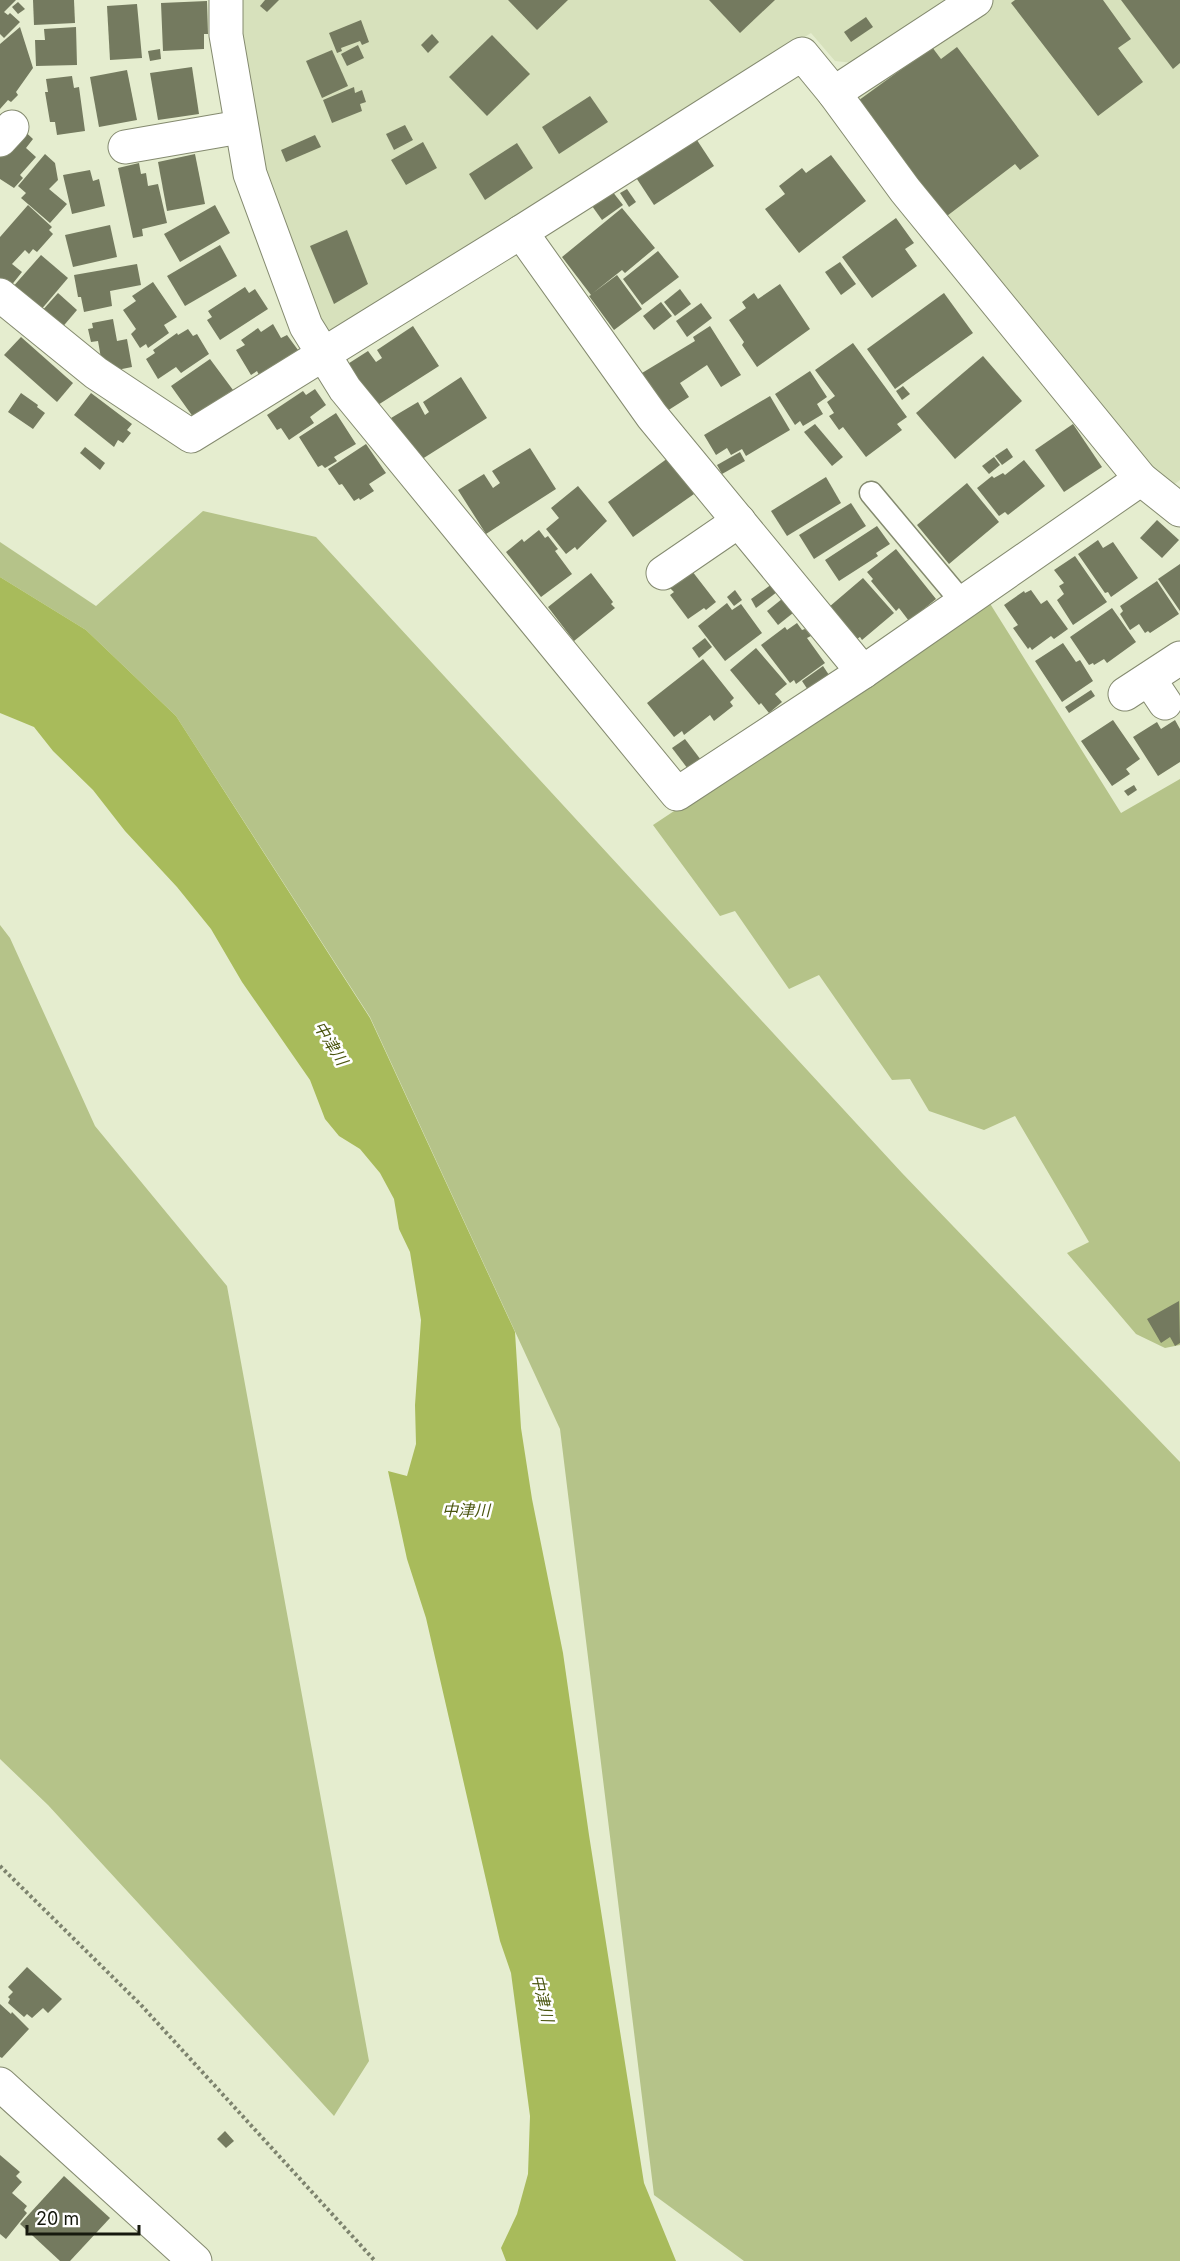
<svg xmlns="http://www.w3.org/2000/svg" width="1180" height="2261" viewBox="0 0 1180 2261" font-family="Inter,'Noto Sans JP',sans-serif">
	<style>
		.built { fill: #d7e1bc }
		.green { fill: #b5c389 }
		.water { fill: #a8bb5b }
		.building { fill: #747a5f }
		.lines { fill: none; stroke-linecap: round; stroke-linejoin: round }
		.service-casing { stroke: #848a6f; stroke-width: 25 }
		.minor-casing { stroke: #848a6f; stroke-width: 35 }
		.path { stroke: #7d836e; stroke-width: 4; stroke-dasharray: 3 3; stroke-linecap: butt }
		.service { stroke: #fff; stroke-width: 22 }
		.minor { stroke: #fff; stroke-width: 33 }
		.labels { text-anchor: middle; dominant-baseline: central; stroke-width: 5; stroke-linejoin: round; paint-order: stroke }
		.water-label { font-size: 16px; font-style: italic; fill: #4b5610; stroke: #fff }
	</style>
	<rect width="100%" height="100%" fill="#e5edcf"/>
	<g class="built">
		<polygon points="234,0 952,0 854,63 835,61 811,33 339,333 318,328 258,175"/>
		<polygon points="993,0 1180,0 1180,480 1172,486 1145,470 850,104 854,91"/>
	</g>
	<g class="green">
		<polygon points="203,511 316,537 902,1173 1180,1462 1180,2261 744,2261 654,2195 560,1429 370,1017 176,716 86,630 0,577 0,542 96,606"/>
		<polygon points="989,602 1121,813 1180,779 1180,1345 1165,1348 1136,1334 1067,1253 1089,1242 1015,1116 984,1130 929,1111 910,1079 892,1080 819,975 789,989 735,911 720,916 653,825"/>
		<polygon points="0,925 10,938 95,1126 227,1286 369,2061 334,2116 48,1805 0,1759"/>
	</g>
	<polygon class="water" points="0,577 86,630 176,716 370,1018 515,1332 521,1428 532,1499 563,1653 589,1835 644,2183 676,2261 506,2261 501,2248 517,2214 528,2174 530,2116 511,1973 500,1941 426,1618 407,1559 388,1471 407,1476 416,1444 415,1405 421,1320 410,1252 399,1229 394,1199 380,1173 360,1149 339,1136 325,1119 310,1080 242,982 211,929 177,887 125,831 93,790 53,751 34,727 0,713"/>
	<g class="building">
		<polygon points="0,0 16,0 4,12 8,15 10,13 20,22 4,38 0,34"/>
		<polygon points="33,0 74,0 75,23 34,25"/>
		<polygon points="265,0 279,0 267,12 260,6"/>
		<polygon points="508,0 568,0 537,30"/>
		<polygon points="709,0 775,0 740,33"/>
		<polygon points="1015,0 1103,0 1131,39 1118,48 1143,82 1098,116 1011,3"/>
		<polygon points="1121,0 1180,0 1180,63 1173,69"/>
		<polygon points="207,1 208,34 204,34 204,49 163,51 161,3"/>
		<polygon points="18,2 25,9 18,14 12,7"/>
		<polygon points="137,4 142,58 110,60 107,6"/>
		<polygon points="866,17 873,27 851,42 844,32"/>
		<polygon points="361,20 369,42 362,45 360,41 341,48 342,51 337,53 329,33"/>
		<polygon points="20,27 33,68 16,92 18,95 11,102 8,100 0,109 0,44"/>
		<polygon points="76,27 77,65 36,66 35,40 45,40 44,29"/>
		<polygon points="432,34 439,42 428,53 421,45"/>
		<polygon points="492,35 530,74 487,116 449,77"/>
		<polygon points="358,45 364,58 347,66 341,54"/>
		<polygon points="932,47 941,59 957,47 1039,156 1020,170 1015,164 943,219 855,103"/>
		<polygon points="160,49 161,59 150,61 148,51"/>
		<polygon points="332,50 348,86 322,98 306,61"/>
		<polygon points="192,67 199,114 158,120 150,73"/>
		<polygon points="127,70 137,120 99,127 90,77"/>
		<polygon points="72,76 74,88 79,87 85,131 57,135 55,122 50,122 45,92 48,92 46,79"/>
		<polygon points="354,87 355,93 362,90 366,102 360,104 362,111 332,123 323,100"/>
		<polygon points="590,96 608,122 559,154 542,127"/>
		<polygon points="17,124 33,139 26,148 36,157 20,175 23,178 14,188 0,179 0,144"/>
		<polygon points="405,125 413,140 394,150 386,134"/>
		<polygon points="315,135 321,147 286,162 281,150"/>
		<polygon points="695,137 714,166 654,205 635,176"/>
		<polygon points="423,142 437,168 406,185 391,160"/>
		<polygon points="517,143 533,168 485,200 469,174"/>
		<polygon points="45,154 55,163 58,180 49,189 67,204 50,223 21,198 26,193 18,186"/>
		<polygon points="195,154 205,204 167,211 158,162"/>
		<polygon points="831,155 866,201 799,253 765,209 785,194 779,186 802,168 806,173"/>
		<polygon points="139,163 141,174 146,173 148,186 158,184 167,223 142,229 143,236 133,238 118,168"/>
		<polygon points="90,170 93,181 99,179 105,206 72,214 63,175"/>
		<polygon points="627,189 636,202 629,207 620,193"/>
		<polygon points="612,191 623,205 602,220 592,206"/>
		<polygon points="28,205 52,227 49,230 53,234 37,252 33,249 29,254 25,250 12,264 22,272 10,287 0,278 0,237"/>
		<polygon points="215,205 230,233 180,262 164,234"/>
		<polygon points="622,208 655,248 625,273 622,270 593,293 617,275 642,309 614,330 589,296 591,295 562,257"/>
		<polygon points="896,218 914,243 905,249 917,266 872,298 842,257"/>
		<polygon points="110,225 117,257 73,267 65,235"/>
		<polygon points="347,230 368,284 334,304 310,246"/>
		<polygon points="220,245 237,276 185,306 167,276"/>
		<polygon points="658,251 679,277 642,305 623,279"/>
		<polygon points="41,255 68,278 40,311 11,289"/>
		<polygon points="840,262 856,284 841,295 825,272"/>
		<polygon points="137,264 141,285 110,291 112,306 84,312 81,297 78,297 74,275"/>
		<polygon points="153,282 177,317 164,325 169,333 148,348 146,344 140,348 131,334 136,329 123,310 136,301 132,296"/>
		<polygon points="780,284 810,329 757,367 742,345 744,342 729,320 746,308 742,302 754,293 758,299"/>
		<polygon points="245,287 249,293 255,289 268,309 220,340 207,320 212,317 208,311"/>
		<polygon points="680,289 691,304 675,316 664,302"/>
		<polygon points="58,293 77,310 60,330 41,312"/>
		<polygon points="944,293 973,333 895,389 867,349"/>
		<polygon points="661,302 672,316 654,330 643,316"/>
		<polygon points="701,303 712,318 687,337 676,321"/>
		<polygon points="113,319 117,341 127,339 132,367 112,371 111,363 102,364 98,341 91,342 88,329 93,328 92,323"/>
		<polygon points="273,324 281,338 287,335 298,350 259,375 257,371 251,375 236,350 245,345 241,340 258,328 261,332"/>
		<polygon points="413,326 439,366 370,410 343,367 368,351 376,362 382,358 377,350"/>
		<polygon points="710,326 741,375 721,387 707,365 680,383 689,397 667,411 642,373 695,341 693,337"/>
		<polygon points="188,329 193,336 197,334 209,354 181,373 176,367 158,379 146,359 155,353 153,350 177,333 178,335"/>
		<polygon points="21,337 73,383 57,402 4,355"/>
		<polygon points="853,343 907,417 897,424 902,430 866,457 843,427 839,430 829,416 834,413 827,402 835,396 815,370"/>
		<polygon points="983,356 1022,401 955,459 916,413"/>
		<polygon points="210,359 233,390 225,395 227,398 196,421 171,386"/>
		<polygon points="810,371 827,397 817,404 823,414 803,426 800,421 795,425 775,394"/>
		<polygon points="461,377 487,418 419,461 391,418 418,402 425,415 429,412 423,402"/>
		<polygon points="903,386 910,394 902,400 896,391"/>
		<polygon points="315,389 326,405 310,417 314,423 289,440 281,428 277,430 267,415 303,391 306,395"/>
		<polygon points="21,393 38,405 37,407 45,413 33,429 8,412"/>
		<polygon points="91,393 132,424 127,430 131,433 123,443 118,440 114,447 74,415"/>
		<polygon points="770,396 790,430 746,456 742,449 731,455 727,448 716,455 704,435"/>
		<polygon points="336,413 356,444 334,457 337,461 325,468 322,465 318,467 299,437"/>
		<polygon points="815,424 843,457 832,466 804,432"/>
		<polygon points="1073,424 1102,467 1064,492 1035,450"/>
		<polygon points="366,444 386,473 369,484 374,491 360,500 359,498 354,501 342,484 339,485 328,469"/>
		<polygon points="85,447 105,463 100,470 80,453"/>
		<polygon points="530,448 556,489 486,534 458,490 484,474 493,488 500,483 492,471"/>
		<polygon points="1007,448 1013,457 1002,465 995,456"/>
		<polygon points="740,452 745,461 722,474 717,465"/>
		<polygon points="994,457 1000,465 989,474 982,466"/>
		<polygon points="668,458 694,494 633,537 608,502"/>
		<polygon points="1024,460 1045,486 1008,515 1005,512 999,516 977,488 992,476 994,478 1003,473 1005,475"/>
		<polygon points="826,477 841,503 787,536 771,511"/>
		<polygon points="967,483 999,522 949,564 917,525"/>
		<polygon points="578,486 607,521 577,550 575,547 566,554 546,529 559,518 551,508"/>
		<polygon points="851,503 866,526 814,559 799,535"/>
		<polygon points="1157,520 1179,540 1162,558 1140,538"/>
		<polygon points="877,526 890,544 876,553 878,556 839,581 825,560"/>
		<polygon points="539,530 545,538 548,536 558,549 555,551 572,574 541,597 506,552 522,539 524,542"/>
		<polygon points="1098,540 1103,548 1113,542 1138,578 1111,597 1108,592 1105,593 1078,554"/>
		<polygon points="896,549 936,599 909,621 899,608 896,611 871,581 873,579 867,572"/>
		<polygon points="1075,556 1107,602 1073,625 1057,600 1064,594 1059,586 1064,583 1054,570"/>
		<polygon points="1180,564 1180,611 1158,579"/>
		<polygon points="692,571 716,602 706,610 704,608 688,619 670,595 674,592 669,587"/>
		<polygon points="591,573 613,602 611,604 615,608 574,641 548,607"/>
		<polygon points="863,578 894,613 862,640 860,637 857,639 829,607"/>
		<polygon points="1157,581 1179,614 1150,633 1148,631 1145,633 1139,624 1130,630 1120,614 1123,611 1120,606"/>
		<polygon points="772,584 777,592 756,608 751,599"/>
		<polygon points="735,590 742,600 734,606 727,597"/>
		<polygon points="1031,590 1041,604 1047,600 1068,629 1054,639 1051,636 1032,650 1030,647 1028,649 1013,628 1018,625 1004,605 1024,591 1025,593"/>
		<polygon points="782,599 793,613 778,625 767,611"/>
		<polygon points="727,603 732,610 741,604 762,633 725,661 698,626"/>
		<polygon points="1112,608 1136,642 1107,663 1104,659 1094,665 1093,663 1089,665 1070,637"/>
		<polygon points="797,623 802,630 805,629 811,636 807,638 825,663 796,684 794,680 790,683 761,645 785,627 787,630"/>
		<polygon points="705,638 712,647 699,658 692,648"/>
		<polygon points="1063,643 1076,662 1080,660 1093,681 1062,702 1035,661"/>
		<polygon points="756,648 787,684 775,694 782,702 769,713 761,703 759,705 730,670"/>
		<polygon points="703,659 734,698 730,702 733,706 714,721 710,715 684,735 682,731 674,737 647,703"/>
		<polygon points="823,666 829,675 808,690 802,681"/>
		<polygon points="1091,690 1095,696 1069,713 1065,707"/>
		<polygon points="1113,720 1140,759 1126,769 1130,774 1112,786 1081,741"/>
		<polygon points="1175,720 1180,729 1180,762 1158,776 1133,737 1157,722 1161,729"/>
		<polygon points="685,739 701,760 688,769 672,748"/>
		<polygon points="1134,785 1137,790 1128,796 1124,791"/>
		<polygon points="1179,1301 1180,1343 1175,1346 1170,1337 1161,1343 1147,1319"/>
		<polygon points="27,1967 62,1999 48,2013 43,2008 32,2018 27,2014 24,2017 8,2003 10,1999 8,1997 13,1992 8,1987"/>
		<polygon points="0,2004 11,2014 12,2012 29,2029 2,2058 0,2057"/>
		<polygon points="225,2131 234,2141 226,2148 217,2139"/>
		<polygon points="0,2155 20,2172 16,2176 22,2182 12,2193 27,2206 24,2210 27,2213 6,2239 0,2234"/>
		<polygon points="64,2176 110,2218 70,2261 60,2261 20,2224"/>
	</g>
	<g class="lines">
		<defs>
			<polyline id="service" points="871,493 963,603"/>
			<g id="minor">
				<polyline points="226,0 226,35 250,174 306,326 345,389 677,794 863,672 1141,479"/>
				<polyline points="834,93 976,0"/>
				<polyline points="0,140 12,127"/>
				<polyline points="125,147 240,127"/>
				<polyline points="521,232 652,416 863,672"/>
				<polyline points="0,295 96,373 191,436 521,232 802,54 834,93 905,190 1141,479 1180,510"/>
				<polyline points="663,573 739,521"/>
				<polyline points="1149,679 1165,703"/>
				<polyline points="1125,694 1180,658"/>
				<polyline points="0,2084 195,2261"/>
			</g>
		</defs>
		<use href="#service" class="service-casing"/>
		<use href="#minor" class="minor-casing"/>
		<polyline class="path" points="0,1866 141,2005 375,2261"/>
		<use href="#service" class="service"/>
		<use href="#minor" class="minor"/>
	</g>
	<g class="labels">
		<g class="water-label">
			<text transform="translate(331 1043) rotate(58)">中津川</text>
			<text x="466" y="1510">中津川</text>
			<text transform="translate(543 1998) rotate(77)">中津川</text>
		</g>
	</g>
	<path d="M27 2225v9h112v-9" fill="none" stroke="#16190e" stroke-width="3"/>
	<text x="36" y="2225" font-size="18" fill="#16190e" stroke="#ffffff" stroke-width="4.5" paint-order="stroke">20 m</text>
</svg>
